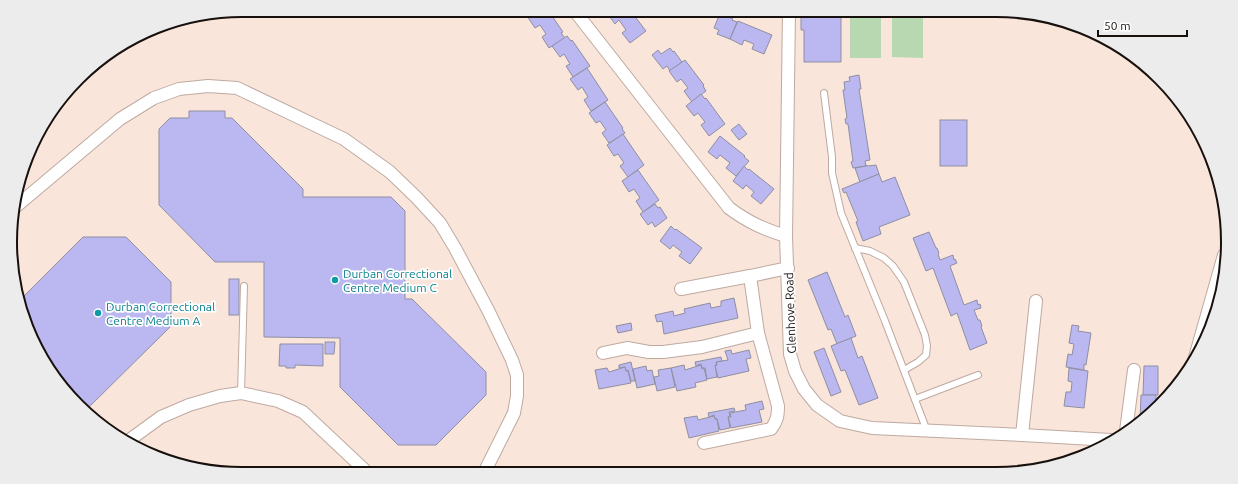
<svg xmlns="http://www.w3.org/2000/svg" width="1238" height="484" viewBox="0 0 1238 484" font-family="Ubuntu,sans-serif">
	<style>
		.green { fill: #b7d8b0 }
		.building { fill: #bbb7f0; stroke: #8f8fa1 }
		.lines { fill: none; stroke-linecap: round; stroke-linejoin: round }
		.lane-casing { stroke: #beaaa1; stroke-width: 8 }
		.street-casing { stroke: #beaaa1; stroke-width: 14 }
		.lane { stroke: #fff; stroke-width: 6 }
		.street { stroke: #fff; stroke-width: 12 }
		.culture-dot { fill: #0f9aa8; stroke: #fff; stroke-width: 1.5 }
		.labels { text-anchor: middle; dominant-baseline: central; stroke-width: 3.5; stroke-linejoin: round; paint-order: stroke }
		.culture-label { font-size: 12px; fill: #0d838f; stroke: #fff; text-anchor: start }
		.street-label { font-size: 12px; fill: #17100d; stroke: #fff }
		.rim { fill: none; stroke: #17100d; stroke-width: 2 }
	</style>
	<rect width="100%" height="100%" fill="#fae5db"/>
	<g class="green">
		<rect x="850" y="10" width="31" height="48"/>
		<polygon points="892,10 923,10 923,58 892,57"/>
	</g>
	<g class="building">
		<polygon points="530,10 532,10 534,13 539,10 548,10 563,32 561,33 565,38 549,48 542,37 546,34 540,25 535,28 525,13"/>
		<polygon points="611,10 630,10 646,31 630,43 622,33 626,30 619,20 615,24 607,13"/>
		<polygon points="685,10 695,10 697,12 690,17"/>
		<polygon points="801,10 841,10 841,62 804,62 804,30 801,30"/>
		<polygon points="720,13 733,19 732,20 737,22 730,39 717,34 719,30 714,28"/>
		<polygon points="738,21 772,35 764,54 752,49 754,44 744,40 742,45 730,39"/>
		<polygon points="567,36 571,41 572,40 590,66 573,77 566,66 570,64 564,54 560,57 552,46"/>
		<polygon points="670,48 673,52 674,51 682,62 670,71 667,66 663,69 652,55 658,50 661,54"/>
		<polygon points="685,60 704,85 703,86 706,91 692,102 684,91 688,88 681,79 677,82 669,71"/>
		<polygon points="587,68 608,100 591,111 584,100 588,97 582,87 578,90 570,79"/>
		<polygon points="859,75 861,89 859,89 870,160 865,161 866,166 853,168 851,162 853,161 848,124 846,124 845,119 847,118 843,90 845,90 844,82 850,81 849,77"/>
		<polygon points="701,94 705,99 706,98 725,124 709,136 701,125 705,122 698,113 694,116 686,106"/>
		<polygon points="605,102 623,128 622,129 625,133 609,143 602,133 606,130 600,121 596,123 589,113"/>
		<polygon points="189,111 225,111 225,118 232,118 303,189 303,197 391,197 405,211 405,299 412,299 486,372 486,395 436,445 398,445 340,387 340,338 264,337 264,262 215,262 159,205 159,129 170,118 189,118"/>
		<rect x="940" y="120" width="27" height="46"/>
		<polygon points="739,124 747,134 739,140 731,130"/>
		<polygon points="623,134 644,165 628,177 620,166 624,163 618,154 614,156 607,145"/>
		<polygon points="720,136 745,156 744,157 749,161 736,176 726,168 730,163 720,155 717,159 708,152"/>
		<polygon points="866,165 868,166 876,165 879,174 860,182 855,168 866,166"/>
		<polygon points="744,166 748,170 749,169 774,189 761,204 751,196 754,192 746,185 743,189 733,181"/>
		<polygon points="638,170 659,200 643,212 636,201 640,198 634,189 629,192 622,181"/>
		<polygon points="879,174 882,182 895,177 910,215 879,227 881,234 863,241 856,222 858,221 846,192 844,193 842,189"/>
		<polygon points="655,204 658,208 660,207 667,218 655,227 652,222 648,225 640,214"/>
		<polygon points="671,226 675,230 676,229 702,248 690,264 679,256 682,252 673,245 670,249 660,241"/>
		<polygon points="929,232 936,248 937,248 939,253 938,254 940,260 953,255 954,260 955,259 957,263 950,266 964,305 977,300 978,305 980,304 981,308 974,310 978,320 980,320 982,326 981,327 987,343 970,350 957,313 951,316 933,268 926,271 913,238"/>
		<polygon points="83,237 126,237 171,282 171,326 86,410 49,371 20,300"/>
		<polygon points="827,272 845,317 848,315 856,336 837,344 831,329 828,330 808,280"/>
		<rect x="229" y="279" width="10" height="36"/>
		<polygon points="734,298 738,318 664,334 662,321 657,322 655,315 673,311 674,316 685,313 684,309 710,303 711,308 721,306 721,301"/>
		<polygon points="631,323 632,330 618,333 616,326"/>
		<polygon points="1072,325 1079,326 1078,331 1091,333 1086,365 1084,364 1084,370 1066,367 1068,354 1072,355 1074,344 1069,343"/>
		<polygon points="851,338 858,358 862,356 878,398 859,405 845,370 841,371 831,346"/>
		<polygon points="325,342 335,342 334,354 325,354"/>
		<polygon points="280,344 323,344 323,366 295,365 295,368 286,368 286,366 279,366"/>
		<polygon points="824,348 841,392 831,396 814,352"/>
		<polygon points="731,350 732,354 749,350 751,358 746,359 749,371 718,378 715,366 717,365 716,362 728,360 725,351"/>
		<polygon points="721,357 722,361 716,362 717,365 715,365 717,377 707,379 705,368 702,368 701,364 696,366 695,362"/>
		<polygon points="631,362 635,381 631,381 628,370 626,371 625,367 619,368 619,365"/>
		<polygon points="684,365 685,370 701,365 702,369 704,368 707,380 695,383 696,387 677,391 671,368"/>
		<polygon points="646,366 647,371 652,370 655,384 637,388 633,369"/>
		<polygon points="1144,366 1158,366 1158,395 1143,395"/>
		<polygon points="625,367 626,371 628,371 631,383 599,389 595,370 607,368 609,372"/>
		<polygon points="671,368 675,387 657,391 654,377 659,376 658,370"/>
		<polygon points="1069,368 1088,371 1084,408 1064,406 1066,392 1071,392 1072,382 1068,381"/>
		<polygon points="1141,395 1156,395 1156,409 1149,417 1140,422"/>
		<polygon points="762,401 764,409 759,410 762,422 731,428 728,417 731,417 730,413 746,410 745,405"/>
		<polygon points="734,408 735,411 729,412 730,416 728,417 730,428 720,430 717,419 715,419 714,415 709,417 708,413"/>
		<polygon points="697,416 698,420 714,416 715,419 717,419 719,431 689,438 684,418"/>
	</g>
	<g class="lines">
		<defs>
			<g id="lane">
				<polyline points="824,93 832,157 832,173 841,213 885,321 927,431"/>
				<polyline points="855,248 870,251 884,258 893,266 904,282 925,335 927,346 926,355 918,362 904,370"/>
				<polyline points="241,393 244,286"/>
				<polyline points="915,399 978,375"/>
			</g>
			<g id="street">
				<path d="M 574,10 L 729,208 C 748,222 763,229 786,236"/>
				<polyline points="789,10 786,236 790,354 795,371 804,389 817,405 840,421 872,428 1022,435 1111,440"/>
				<polyline points="13,209 120,119 154,98 179,89 208,86 237,88 344,139 390,172 417,198 440,223 455,248 488,310 512,360 517,375 517,396 514,413 484,473"/>
				<polyline points="681,289 750,276"/>
				<polyline points="603,353 627,348 649,352 663,352 702,347 758,333 750,276 788,268"/>
				<polyline points="1194,361 1224,255"/>
				<polyline points="1126,431 1134,370"/>
				<polyline points="1022,435 1036,301"/>
				<polyline points="128,441 161,417 189,405 220,396 241,393 278,401 303,412 369,474"/>
				<path d="M 704,443 L 771,429 C 777,421 778,416 778,406 L 758,333"/>
			</g>
		</defs>
		<use href="#lane" class="lane-casing"/>
		<use href="#street" class="street-casing"/>
		<use href="#lane" class="lane"/>
		<use href="#street" class="street"/>
	</g>
	<g class="culture-dot">
		<circle cx="335" cy="280" r="4"/>
		<circle cx="98" cy="313" r="4"/>
	</g>
	<g class="labels">
		<g class="culture-label">
			<text x="343" y="273">Durban Correctional<tspan x="343" dy="14">Centre Medium C</tspan></text>
			<text x="106" y="306">Durban Correctional<tspan x="106" dy="14">Centre Medium A</tspan></text>
		</g>
		<g class="street-label">
			<text transform="translate(790 313) rotate(-92)">Glenhove Road</text>
		</g>
	</g>
	<path d="M0 0H1238V484H0ZM242 17H996A225 225 0 0 1 1221 242V242A225 225 0 0 1 996 467H242A225 225 0 0 1 17 242V242A225 225 0 0 1 242 17Z" fill="#ececec" fill-rule="evenodd"/>
	<path class="rim" d="M242 17H996A225 225 0 0 1 1221 242V242A225 225 0 0 1 996 467H242A225 225 0 0 1 17 242V242A225 225 0 0 1 242 17Z"/>
	<path d="M1098 30v6h89v-6" fill="none" stroke="#17100d" stroke-width="2"/>
	<text x="1104" y="30" font-size="12" fill="#17100d" stroke="#ffffff" stroke-width="3" paint-order="stroke">50 m</text>
</svg>
